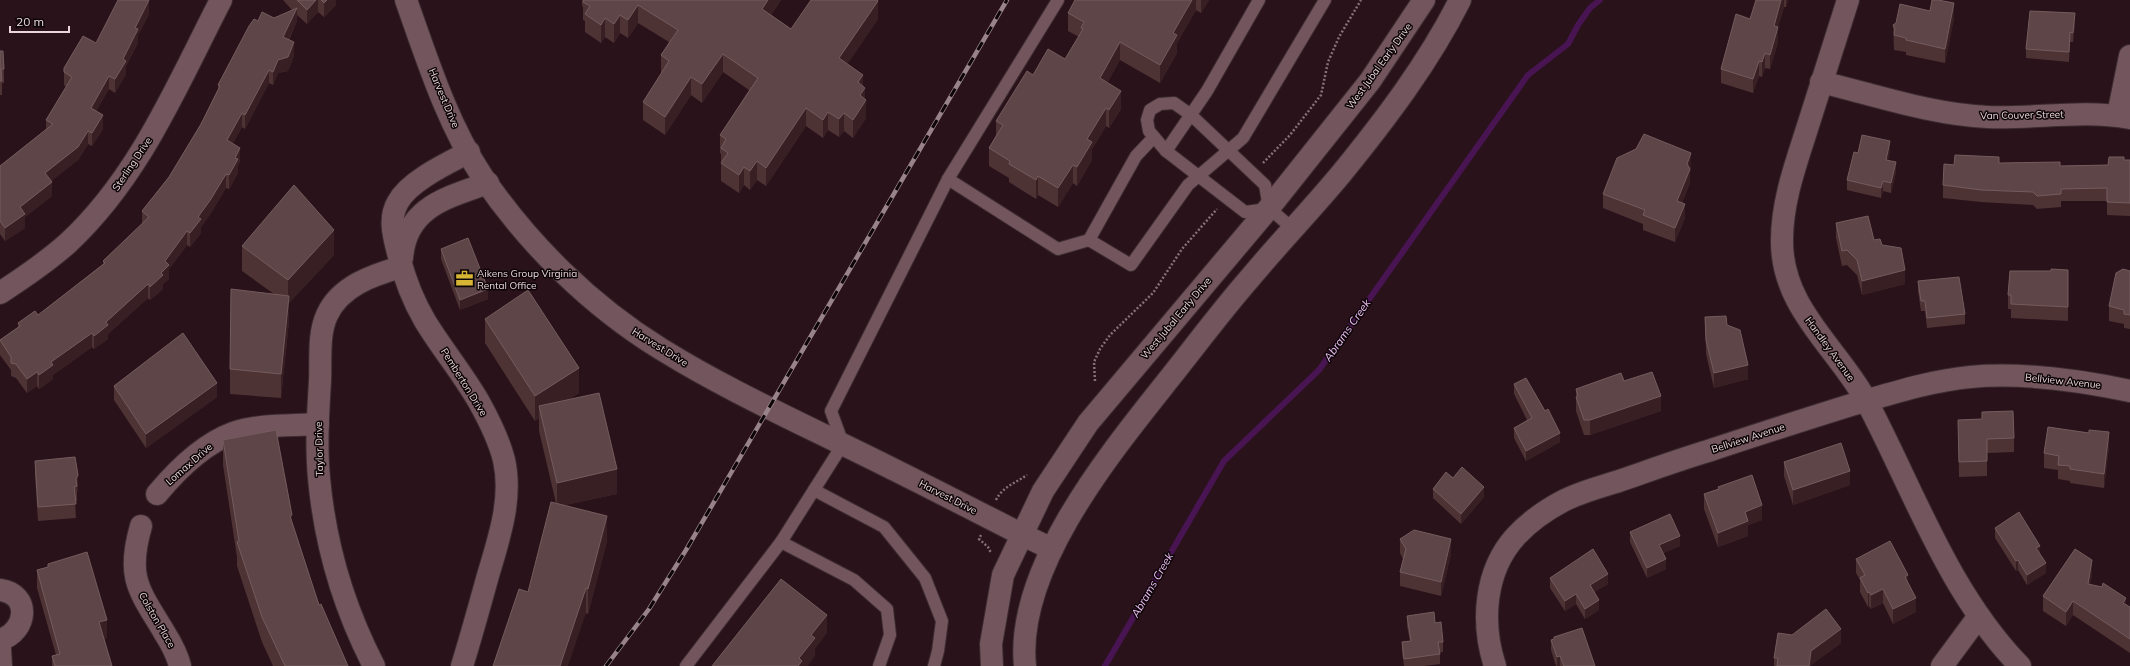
<svg xmlns="http://www.w3.org/2000/svg" width="2130" height="666" viewBox="0 0 2130 666" font-family="Mulish,sans-serif">
	<style>
		.lines { fill: none; stroke-linecap: round; stroke-linejoin: round }
		.stream { stroke: #481452; stroke-width: 6 }
		.service-casing { stroke: #3d2c31; stroke-width: 14 }
		.minor-casing { stroke: #3d2c31; stroke-width: 24 }
		.tertiary-casing { stroke: #3d2c31; stroke-width: 24 }
		.secondary-casing { stroke: #3d2c31; stroke-width: 24 }
		.path { stroke: #867178; stroke-width: 2.5; stroke-dasharray: 2 2; stroke-linecap: butt }
		.service { stroke: #73555e; stroke-width: 12 }
		.minor { stroke: #73555e; stroke-width: 22 }
		.tertiary { stroke: #73555e; stroke-width: 22 }
		.secondary { stroke: #73555e; stroke-width: 22 }
		.rail-casing { stroke: #98838a; stroke-width: 4.5 }
		.rail { stroke: #0c0406; stroke-width: 3; stroke-dasharray: 9; stroke-linecap: butt }
		.wall { fill: #4e3335 }
		.shaded-wall { fill: #381f23 }
		.building { fill: #5e4547; stroke: #745c5e }
		.labels { text-anchor: middle; dominant-baseline: central; stroke-width: 3; stroke-linejoin: round; paint-order: stroke }
		.street-label { font-size: 10px; fill: #e9d7dc; stroke: #0c0406 }
		.poi-label { font-size: 10px; fill: #e9d7dc; stroke: #0c0406; text-anchor: start }
		.water-label { font-size: 11px; font-style: italic; fill: #edc0f6; stroke: #0c0406 }
	</style>
	<rect width="100%" height="100%" fill="#2a121b"/>
	<g class="lines">
		<polyline class="stream" points="1105,666 1224,461 1319,370 1528,75 1568,44 1578,25 1590,8 1600,0"/>
		<defs>
			<g id="service">
				<polyline points="1154,137 1136,156 1089,240 1131,265 1188,185 1243,138 1325,0"/>
				<polyline points="1166,151 1207,91 1259,0"/>
				<polyline points="948,179 1058,249 1089,240"/>
				<polyline points="1268,209 1245,212 1166,151 1149,131 1147,120 1150,110 1160,104 1174,103 1191,115 1265,185 1269,208 1293,229"/>
				<polyline points="814,490 884,527 925,578 942,621 938,651 934,666"/>
				<polyline points="781,542 854,580 887,609 890,635 879,666"/>
				<polyline points="686,666 781,542 843,444 831,411 948,179 1058,0"/>
			</g>
			<g id="minor">
				<path d="M 1848,0 C 1834,45 1819,90 1805,135 C 1794,169 1782,204 1782,240 C 1781,308 1838,348 1867,402 C 1914,491 1948,592 2020,666"/>
				<path d="M 1821,82 C 1875,95 1933,115 1988,117 C 2035,119 2083,109 2130,118"/>
				<polyline points="2118,115 2130,56"/>
				<path d="M 402,258 C 406,207 446,198 488,183"/>
				<path d="M 0,293 C 23,278 47,262 68,243 C 140,176 177,85 221,0"/>
				<path d="M 157,494 C 177,470 203,444 233,433 C 259,424 291,426 318,424"/>
				<path d="M 141,526 C 126,578 139,590 164,632 C 171,643 177,654 180,666"/>
				<polyline points="1021,534 1052,549"/>
				<path d="M 0,590 C 31,594 28,631 0,640"/>
				<polyline points="0,649 1,666"/>
				<path d="M 374,666 C 344,608 325,544 319,478 C 316,446 318,413 320,381 C 321,360 318,334 327,315 C 340,286 373,275 401,267"/>
				<path d="M 462,666 C 471,637 479,608 487,579 C 498,541 513,500 504,460 C 499,440 489,420 479,402 C 463,374 442,349 425,321 C 412,299 403,274 397,249 C 393,233 389,217 398,202 C 409,181 448,163 469,152"/>
				<path d="M 1495,666 C 1481,623 1484,571 1516,536 C 1529,522 1546,510 1563,501 C 1580,492 1600,487 1619,481 C 1648,471 1678,460 1708,451 C 1756,435 1803,420 1851,405 C 1890,394 1929,381 1970,377 C 2023,372 2078,380 2130,391"/>
				<polyline points="1942,666 1979,616"/>
			</g>
			<path id="tertiary" d="M 406,0 C 427,59 447,123 482,176 C 528,244 591,306 661,349 C 719,385 781,414 842,444 C 902,473 962,504 1021,534"/>
			<g id="secondary">
				<polyline points="992,666 991,644 1003,575 1043,491 1088,423 1269,208 1370,81 1424,0"/>
				<path d="M 1025,666 C 1015,568 1111,452 1169,379 C 1196,345 1222,310 1250,278 C 1280,242 1312,209 1341,174 C 1385,120 1429,62 1460,0"/>
			</g>
		</defs>
		<use href="#service" class="service-casing"/>
		<use href="#minor" class="minor-casing"/>
		<use href="#tertiary" class="tertiary-casing"/>
		<use href="#secondary" class="secondary-casing"/>
		<g class="path">
			<polyline points="1263,163 1290,135 1321,95 1328,62 1339,37 1361,0"/>
			<polyline points="1095,381 1094,362 1100,349 1110,335 1153,293 1182,249 1217,209"/>
			<path d="M 996,500 C 1003,486 1016,483 1027,475"/>
			<polyline points="981,535 979,539 988,547 991,553"/>
		</g>
		<use href="#service" class="service"/>
		<use href="#minor" class="minor"/>
		<use href="#tertiary" class="tertiary"/>
		<use href="#secondary" class="secondary"/>
		<defs>
			<polyline id="rail" points="606,666 649,609 686,550 1007,0"/>
		</defs>
		<use href="#rail" class="rail-casing"/>
		<use href="#rail" class="rail"/>
	</g>
	<g class="wall">
		<polygon points="283,0 336,0 336,5 324,17 318,12 307,24 297,15 297,21 289,40 294,56 288,71 278,73 273,85 269,83 245,129 242,127 233,143 240,161 238,166 238,173 229,189 226,188 211,213 201,227 201,233 190,247 187,245 169,269 169,279 163,284 163,289 150,300 148,298 108,334 108,339 94,349 92,347 53,375 53,379 39,389 37,386 27,393 16,378 11,376 11,370 0,355 0,340 18,327 18,323 38,315 103,264 103,261 142,224 142,211 169,177 201,124 218,89 218,85 258,21 274,18 292,10"/>
		<polygon points="582,0 781,0 771,15 791,29 878,19 847,64 863,86 865,99 866,118 853,138 844,131 839,137 828,130 823,138 806,126 766,186 757,180 750,190 744,185 739,193 721,181 721,154 720,153 720,135 749,90 723,72 702,103 691,95 665,135 643,120 643,102 661,74 661,55 669,42 638,23 628,38 620,33 614,43 605,37 601,43 585,32 585,21 583,20 583,7 582,6"/>
		<polygon points="1075,0 1209,0 1201,13 1196,10 1177,43 1177,53 1160,83 1120,60 1107,83 1121,109 1109,128 1106,126 1092,149 1092,160 1077,186 1073,183 1058,207 1038,195 1036,199 1009,182 1009,178 989,166 989,148 996,135 996,121 1033,75 1065,59 1079,37 1068,31 1068,13"/>
		<polygon points="1756,0 1788,0 1786,7 1784,7 1778,27 1778,42 1770,69 1765,68 1762,77 1759,76 1753,93 1721,83 1721,69 1750,19"/>
		<polygon points="149,14 138,35 138,43 126,66 126,74 115,93 109,89 96,111 103,129 92,146 88,144 78,160 51,181 52,196 25,217 25,228 5,241 0,234 0,166 46,129 46,120 66,87 64,85 64,72 96,43"/>
		<polygon points="1954,18 1945,63 1906,55 1906,52 1894,50 1893,25"/>
		<polygon points="2075,23 2073,42 2070,42 2069,62 2026,58 2026,49"/>
		<polygon points="0,51 4,69 4,83 2,83 2,95 0,95"/>
		<polygon points="1890,151 1888,160 1896,172 1891,193 1883,191 1881,198 1847,190 1847,180 1858,153"/>
		<polygon points="2124,160 2130,160 2130,216 2107,215 2107,201 2061,201 2061,207 2037,209 2033,205 1981,202 1943,198 1943,185 1954,165 1999,163 2060,166 2108,165"/>
		<polygon points="1691,167 1690,169 1690,183 1682,203 1685,218 1675,242 1643,230 1643,224 1603,208 1603,194"/>
		<polygon points="1836,223 1874,240 1882,245 1905,284 1862,295 1857,275 1847,265 1842,266 1836,238"/>
		<polygon points="242,246 334,255 289,303 289,321 281,398 230,394 230,369 274,294 242,271"/>
		<polygon points="441,249 488,299 460,310 441,259"/>
		<polygon points="2068,270 2068,321 2011,318 2011,309 2008,309 2008,295"/>
		<polygon points="2130,271 2130,329 2124,328 2124,324 2109,321 2109,306"/>
		<polygon points="1918,281 1965,314 1965,324 1927,328 1925,311 1921,311 1918,291"/>
		<polygon points="1705,317 1727,325 1748,379 1714,388 1706,354"/>
		<polygon points="485,319 579,393 568,400 617,494 565,505 607,541 588,614 528,592 556,503 539,431 539,418 535,421 485,343"/>
		<polygon points="1624,381 1661,411 1590,435 1584,435 1576,411 1576,389"/>
		<polygon points="1514,384 1560,442 1526,461 1514,438 1514,428 1527,420 1514,394"/>
		<polygon points="114,386 217,397 146,448 114,400"/>
		<polygon points="1982,412 2014,438 2014,452 1987,453 1987,476 1959,477 1958,420 1982,419"/>
		<polygon points="223,440 292,523 319,605 348,666 273,666 262,642 237,566 237,557 223,465"/>
		<polygon points="2109,447 2104,488 2070,483 2070,481 2058,479 2058,470 2044,468 2044,453"/>
		<polygon points="75,457 78,489 77,492 77,501 75,501 76,518 38,521 35,475 35,461"/>
		<polygon points="1784,462 1850,485 1793,505 1784,476"/>
		<polygon points="1453,478 1484,497 1461,524 1433,498 1433,489"/>
		<polygon points="1718,487 1762,520 1748,525 1748,536 1718,547 1704,509 1704,494 1718,489"/>
		<polygon points="1995,528 2040,553 2046,573 2027,585 2018,570 2016,571 1995,538"/>
		<polygon points="1630,532 1680,546 1663,553 1666,569 1647,578 1630,542"/>
		<polygon points="1400,539 1451,554 1441,596 1400,586 1400,572 1403,559 1400,553"/>
		<polygon points="1856,559 1908,583 1916,612 1893,624 1883,603 1871,609 1869,606 1868,607 1860,592 1860,580 1856,573"/>
		<polygon points="48,564 107,638 104,639 112,666 52,666 52,656 56,655 37,588 37,570 48,567"/>
		<polygon points="2092,575 2090,584 2130,607 2130,653 2073,615 2066,626 2043,611 2043,596"/>
		<polygon points="1550,578 1608,584 1594,592 1599,610 1585,619 1576,604 1565,611 1550,588"/>
		<polygon points="1407,616 1435,623 1443,642 1443,652 1440,652 1440,664 1424,666 1404,666 1402,652 1402,642 1410,641 1407,626"/>
		<polygon points="1554,637 1595,666 1556,666 1551,650 1551,640 1554,639"/>
		<polygon points="1841,643 1811,665 1811,666 1774,666 1774,658"/>
	</g>
	<g class="shaded-wall">
		<polygon points="149,0 149,14 138,35 138,43 126,66 126,74 115,93 115,79 135,28"/>
		<polygon points="316,0 318,0 318,12 307,24 307,10"/>
		<polygon points="327,0 336,0 336,5 324,17 324,3"/>
		<polygon points="768,0 781,0 762,28 762,9"/>
		<polygon points="1192,0 1196,0 1196,10 1177,43 1177,53 1160,83 1160,65 1173,33"/>
		<polygon points="1201,0 1209,0 1201,13"/>
		<polygon points="1781,0 1784,0 1784,7 1774,40 1774,26"/>
		<polygon points="1786,0 1788,0 1786,7"/>
		<polygon points="878,1 878,19 839,77 839,58"/>
		<polygon points="1954,3 1954,18 1945,63 1945,49"/>
		<polygon points="638,5 638,23 628,38 628,20"/>
		<polygon points="297,8 297,21 283,51 283,37"/>
		<polygon points="2075,13 2075,23 2073,42 2073,33"/>
		<polygon points="620,15 620,33 614,43 614,24"/>
		<polygon points="605,18 605,37 601,43 601,25"/>
		<polygon points="1778,27 1778,42 1770,69 1770,55"/>
		<polygon points="2070,32 2070,42 2069,62 2069,52"/>
		<polygon points="294,42 294,56 288,71 278,73 273,85 273,72 278,60"/>
		<polygon points="1120,42 1120,60 1100,96 1100,78"/>
		<polygon points="1765,53 1765,68 1762,77 1762,62"/>
		<polygon points="723,54 723,72 702,103 702,84"/>
		<polygon points="1759,61 1759,76 1753,93 1753,79"/>
		<polygon points="269,70 269,83 245,129 245,115"/>
		<polygon points="863,75 863,91 865,88 865,102 866,100 866,118 853,138 853,120 858,82"/>
		<polygon points="109,76 109,89 91,121 91,108"/>
		<polygon points="691,77 691,95 665,135 665,117"/>
		<polygon points="1121,91 1121,109 1109,128 1109,110"/>
		<polygon points="806,108 806,126 766,186 766,168"/>
		<polygon points="1106,108 1106,126 1092,149 1092,160 1077,186 1077,167 1087,139"/>
		<polygon points="828,112 828,130 823,138 823,120"/>
		<polygon points="242,113 242,127 227,154 227,140"/>
		<polygon points="844,113 844,131 839,137 839,119"/>
		<polygon points="103,115 103,129 92,146 92,133"/>
		<polygon points="88,131 88,144 78,160 45,186 45,173"/>
		<polygon points="1890,141 1890,151 1886,170 1886,160"/>
		<polygon points="240,148 240,161 238,166 238,173 229,189 229,175 235,158"/>
		<polygon points="1691,153 1690,183 1677,215 1677,201 1687,164"/>
		<polygon points="757,161 757,180 750,190 750,171"/>
		<polygon points="1896,162 1896,172 1891,193 1891,183"/>
		<polygon points="1073,165 1073,183 1058,207 1058,188"/>
		<polygon points="744,167 744,185 739,193 739,175"/>
		<polygon points="226,174 226,188 211,213 201,227 201,233 190,247 190,233 198,217"/>
		<polygon points="1038,176 1038,195 1036,199 1036,180"/>
		<polygon points="1883,181 1883,191 1881,198 1881,188"/>
		<polygon points="52,182 52,196 25,217 25,228 5,241 5,228 20,207"/>
		<polygon points="1685,204 1685,218 1675,242 1675,228"/>
		<polygon points="334,230 334,255 289,303 289,321 281,398 281,374 288,304 288,280"/>
		<polygon points="187,231 187,245 169,269 169,279 163,284 163,289 150,300 150,287 161,273 165,261"/>
		<polygon points="1905,270 1905,284 1862,295 1862,281"/>
		<polygon points="148,284 148,298 108,334 108,339 94,349 94,336 106,322"/>
		<polygon points="488,289 488,299 460,310 460,300"/>
		<polygon points="92,333 92,347 53,375 53,379 39,389 39,375 51,362"/>
		<polygon points="1748,365 1748,379 1714,388 1714,373"/>
		<polygon points="579,368 579,393 542,417 539,406 539,418 535,421 535,396"/>
		<polygon points="37,372 37,386 27,393 27,379"/>
		<polygon points="217,383 217,397 146,448 146,434"/>
		<polygon points="1661,396 1661,411 1590,435 1590,420"/>
		<polygon points="2109,432 2109,447 2104,488 2104,474"/>
		<polygon points="1560,433 1560,442 1526,461 1526,451"/>
		<polygon points="617,469 617,494 557,507 557,483"/>
		<polygon points="1850,471 1850,485 1793,505 1793,490"/>
		<polygon points="78,475 78,489 77,492 76,479"/>
		<polygon points="1484,487 1484,497 1461,524 1461,514"/>
		<polygon points="1762,505 1762,520 1748,525 1748,536 1718,547 1718,533 1745,512"/>
		<polygon points="292,515 292,540 290,516"/>
		<polygon points="607,516 607,541 588,614 588,589"/>
		<polygon points="1680,536 1680,546 1659,555 1659,545"/>
		<polygon points="1451,539 1451,554 1441,596 1441,582"/>
		<polygon points="2040,546 2040,556 2036,548"/>
		<polygon points="1666,559 1666,569 1647,578 1647,568"/>
		<polygon points="2018,560 2018,570 2016,571 2016,561"/>
		<polygon points="2092,560 2092,575 2088,598 2088,584"/>
		<polygon points="2046,563 2046,573 2027,585 2027,575"/>
		<polygon points="1608,574 1608,584 1590,595 1590,585"/>
		<polygon points="1908,575 1908,590 1905,577"/>
		<polygon points="586,588 586,613 568,666 560,666"/>
		<polygon points="1883,589 1883,603 1871,609 1871,595"/>
		<polygon points="1869,592 1869,606 1868,607 1868,593"/>
		<polygon points="1576,594 1576,604 1565,611 1565,601"/>
		<polygon points="1916,598 1916,612 1893,624 1893,609"/>
		<polygon points="2126,598 2126,613 2123,603"/>
		<polygon points="1599,600 1599,610 1585,619 1585,609"/>
		<polygon points="2073,601 2073,615 2066,626 2066,612"/>
		<polygon points="827,615 827,633 815,649 815,656 808,666 798,666 799,658 811,635"/>
		<polygon points="107,620 107,638 99,640 99,622"/>
		<polygon points="1841,629 1841,643 1811,665 1811,666 1809,666 1811,651"/>
		<polygon points="1560,656 1560,666 1557,666 1557,657"/>
	</g>
	<g class="building">
		<polygon points="118,0 149,0 135,28 138,29 123,59 126,61 115,79 109,76 91,108 103,115 92,133 88,131 78,147 45,173 52,182 20,207 25,214 5,228 0,221 0,166 53,124 46,120 72,77 64,72 64,68 83,36 96,43"/>
		<polygon points="297,0 316,0 307,10"/>
		<polygon points="321,0 327,0 324,3"/>
		<polygon points="584,0 768,0 762,9 791,29 811,0 877,0 878,1 839,58 863,75 858,82 865,88 860,95 866,100 853,120 844,113 839,119 828,112 823,120 806,108 766,168 757,161 750,171 744,167 739,175 721,163 728,153 721,148 726,139 720,135 758,78 723,54 702,84 691,77 665,117 643,102 669,61 661,55 678,30 638,5 628,20 620,15 614,24 605,18 601,25 585,14 590,6 583,2"/>
		<polygon points="1075,0 1192,0 1173,33 1177,35 1160,65 1120,42 1100,78 1121,91 1109,110 1106,108 1087,139 1092,142 1077,167 1073,165 1058,188 1038,176 1036,180 1009,164 1010,161 989,148 1003,125 996,121 1027,71 1033,75 1048,49 1065,59 1083,29 1081,28 1084,22 1068,13"/>
		<polygon points="1756,0 1781,0 1774,26 1778,27 1770,55 1765,53 1762,62 1759,61 1753,79 1721,69 1736,14 1750,19"/>
		<polygon points="1932,0 1938,0 1954,3 1945,49 1906,40 1906,38 1894,35 1895,29 1893,25 1896,23 1900,4 1930,11"/>
		<polygon points="297,8 283,37 294,42 288,57 278,60 273,72 269,70 245,115 242,113 227,140 240,148 235,158 238,159 229,175 226,174 211,199 198,217 201,219 190,233 187,231 165,261 169,265 161,273 163,275 150,287 148,284 106,322 108,325 94,336 92,333 51,362 53,365 39,375 37,372 27,379 16,364 11,363 11,357 0,340 20,326 18,323 35,311 38,315 105,263 103,261 149,217 142,211 169,177 201,124 220,86 218,85 249,26 254,19 258,21 262,12 274,18"/>
		<polygon points="2030,11 2075,13 2073,33 2070,32 2069,52 2026,49"/>
		<polygon points="0,51 3,51 4,69 1,69 2,81 0,81"/>
		<polygon points="1644,134 1691,153 1687,164 1690,169 1677,201 1685,204 1675,228 1643,215 1645,210 1603,194 1617,158 1636,149"/>
		<polygon points="1862,135 1890,141 1886,160 1896,162 1891,183 1883,181 1881,188 1847,180 1854,152 1858,153"/>
		<polygon points="1955,155 1999,157 1999,163 2060,162 2060,166 2108,165 2109,157 2124,157 2124,160 2130,160 2130,203 2107,202 2107,188 2061,189 2061,194 2037,196 2033,192 1981,190 1943,185 1944,164 1954,165"/>
		<polygon points="294,185 334,230 288,280 242,246"/>
		<polygon points="1868,216 1874,240 1880,239 1882,245 1901,248 1905,270 1862,281 1857,260 1847,250 1842,251 1836,223"/>
		<polygon points="468,238 488,289 460,300 441,249"/>
		<polygon points="2051,269 2068,270 2068,307 2011,304 2011,295 2008,295 2010,271 2051,271"/>
		<polygon points="2123,269 2130,271 2130,315 2124,314 2124,310 2109,306 2116,273"/>
		<polygon points="1959,277 1965,314 1927,318 1925,301 1921,301 1918,281"/>
		<polygon points="231,289 289,296 281,374 230,369"/>
		<polygon points="528,290 579,368 535,396 485,319"/>
		<polygon points="1726,316 1727,325 1740,330 1748,365 1714,373 1706,340 1705,317"/>
		<polygon points="183,333 217,383 146,434 114,386"/>
		<polygon points="1652,372 1661,396 1590,420 1584,420 1576,397 1578,396 1576,389 1621,373 1624,381"/>
		<polygon points="1526,378 1545,411 1548,409 1560,433 1526,451 1514,428 1532,418 1514,384"/>
		<polygon points="599,393 617,469 557,483 539,406"/>
		<polygon points="2013,411 2014,438 1987,439 1987,461 1959,462 1958,420 1982,419 1982,412"/>
		<polygon points="2048,427 2089,433 2089,430 2109,432 2104,474 2070,469 2070,466 2058,465 2059,456 2044,453"/>
		<polygon points="276,430 292,515 290,516 319,605 321,604 348,666 285,666 262,617 237,542 239,541 223,440"/>
		<polygon points="1841,443 1850,471 1793,490 1784,462"/>
		<polygon points="75,457 78,475 76,479 77,486 74,487 76,504 38,507 35,461"/>
		<polygon points="1462,467 1484,487 1461,514 1433,489 1446,472 1453,478"/>
		<polygon points="1752,475 1762,505 1745,512 1748,521 1718,533 1704,494 1719,489 1718,487"/>
		<polygon points="551,502 607,516 588,589 586,588 560,666 493,666 519,589 528,592"/>
		<polygon points="2019,512 2040,546 2036,548 2046,563 2027,575 2018,560 2016,561 1995,528"/>
		<polygon points="1670,514 1680,536 1659,545 1666,559 1647,568 1630,532"/>
		<polygon points="1414,530 1451,539 1441,582 1400,572 1406,549 1400,539"/>
		<polygon points="1890,541 1908,575 1905,577 1916,598 1893,609 1883,589 1871,595 1869,592 1868,593 1860,578 1865,575 1856,559"/>
		<polygon points="1593,549 1608,574 1590,585 1599,600 1585,609 1576,594 1565,601 1550,578"/>
		<polygon points="2075,549 2092,560 2088,584 2102,587 2103,583 2126,598 2123,603 2130,607 2130,639 2073,601 2066,612 2043,596"/>
		<polygon points="87,552 107,620 99,622 112,666 55,666 52,656 60,654 37,570 48,567 48,564"/>
		<polygon points="781,579 827,615 811,635 815,638 799,658 802,661 798,666 712,666"/>
		<polygon points="1826,609 1841,629 1811,651 1809,666 1777,666 1778,658 1774,658 1778,633 1792,635"/>
		<polygon points="1434,612 1435,623 1441,622 1443,642 1438,642 1440,654 1404,659 1402,642 1411,641 1407,616"/>
		<polygon points="1582,628 1595,666 1564,666 1560,656 1557,657 1551,640 1554,639 1554,637"/>
	</g>
	<defs>
		<symbol id="office-bare" viewBox="-9 -9 18 18"><path d="M-6-3h4V-5.5h4V-3h4V5H-6ZM-1-4.5V-3h2v-1.5ZM-6 0V1H6V0Z" fill="#d6b534" stroke="#0c0406" stroke-width="2.5" paint-order="stroke"/></symbol>
	</defs>
	<g fill-rule="evenodd">
		<use href="#office-bare" x="452" y="266" width="25" height="25"/>
	</g>
	<g class="labels">
		<g class="street-label">
			<text transform="translate(1379 66) rotate(-54)">West Jubal Early Drive</text>
			<text transform="translate(444 98) rotate(67)">Harvest Drive</text>
			<text transform="translate(2022 115) rotate(-1)">Van Couver Street</text>
			<text transform="translate(132 164) rotate(-56)">Sterling Drive</text>
			<text transform="translate(1176 318) rotate(-50)">West Jubal Early Drive</text>
			<text transform="translate(660 347) rotate(32)">Harvest Drive</text>
			<text transform="translate(1830 349) rotate(54)">Handley Avenue</text>
			<text transform="translate(2063 381) rotate(6)">Bellview Avenue</text>
			<text transform="translate(464 382) rotate(58)">Pemberton Drive</text>
			<text transform="translate(1748 438) rotate(-18)">Bellview Avenue</text>
			<text transform="translate(319 449) rotate(-91)">Taylor Drive</text>
			<text transform="translate(189 464) rotate(-41)">Lomax Drive</text>
			<text transform="translate(948 497) rotate(27)">Harvest Drive</text>
			<text transform="translate(157 620) rotate(60)">Colston Place</text>
		</g>
		<g class="poi-label">
			<text x="477" y="273">Aikens Group Virginia<tspan x="477" dy="12">Rental Office</tspan></text>
		</g>
		<g class="water-label">
			<text transform="translate(1347 330) rotate(-55)">Abrams Creek</text>
			<text transform="translate(1152 585) rotate(-60)">Abrams Creek</text>
		</g>
	</g>
	<path d="M10 26v6h59v-6" fill="none" stroke="#e9d7dc" stroke-width="2"/>
	<text x="16" y="26" font-size="12" fill="#e9d7dc" stroke="#0c0406" stroke-width="3" paint-order="stroke">20 m</text>
</svg>
